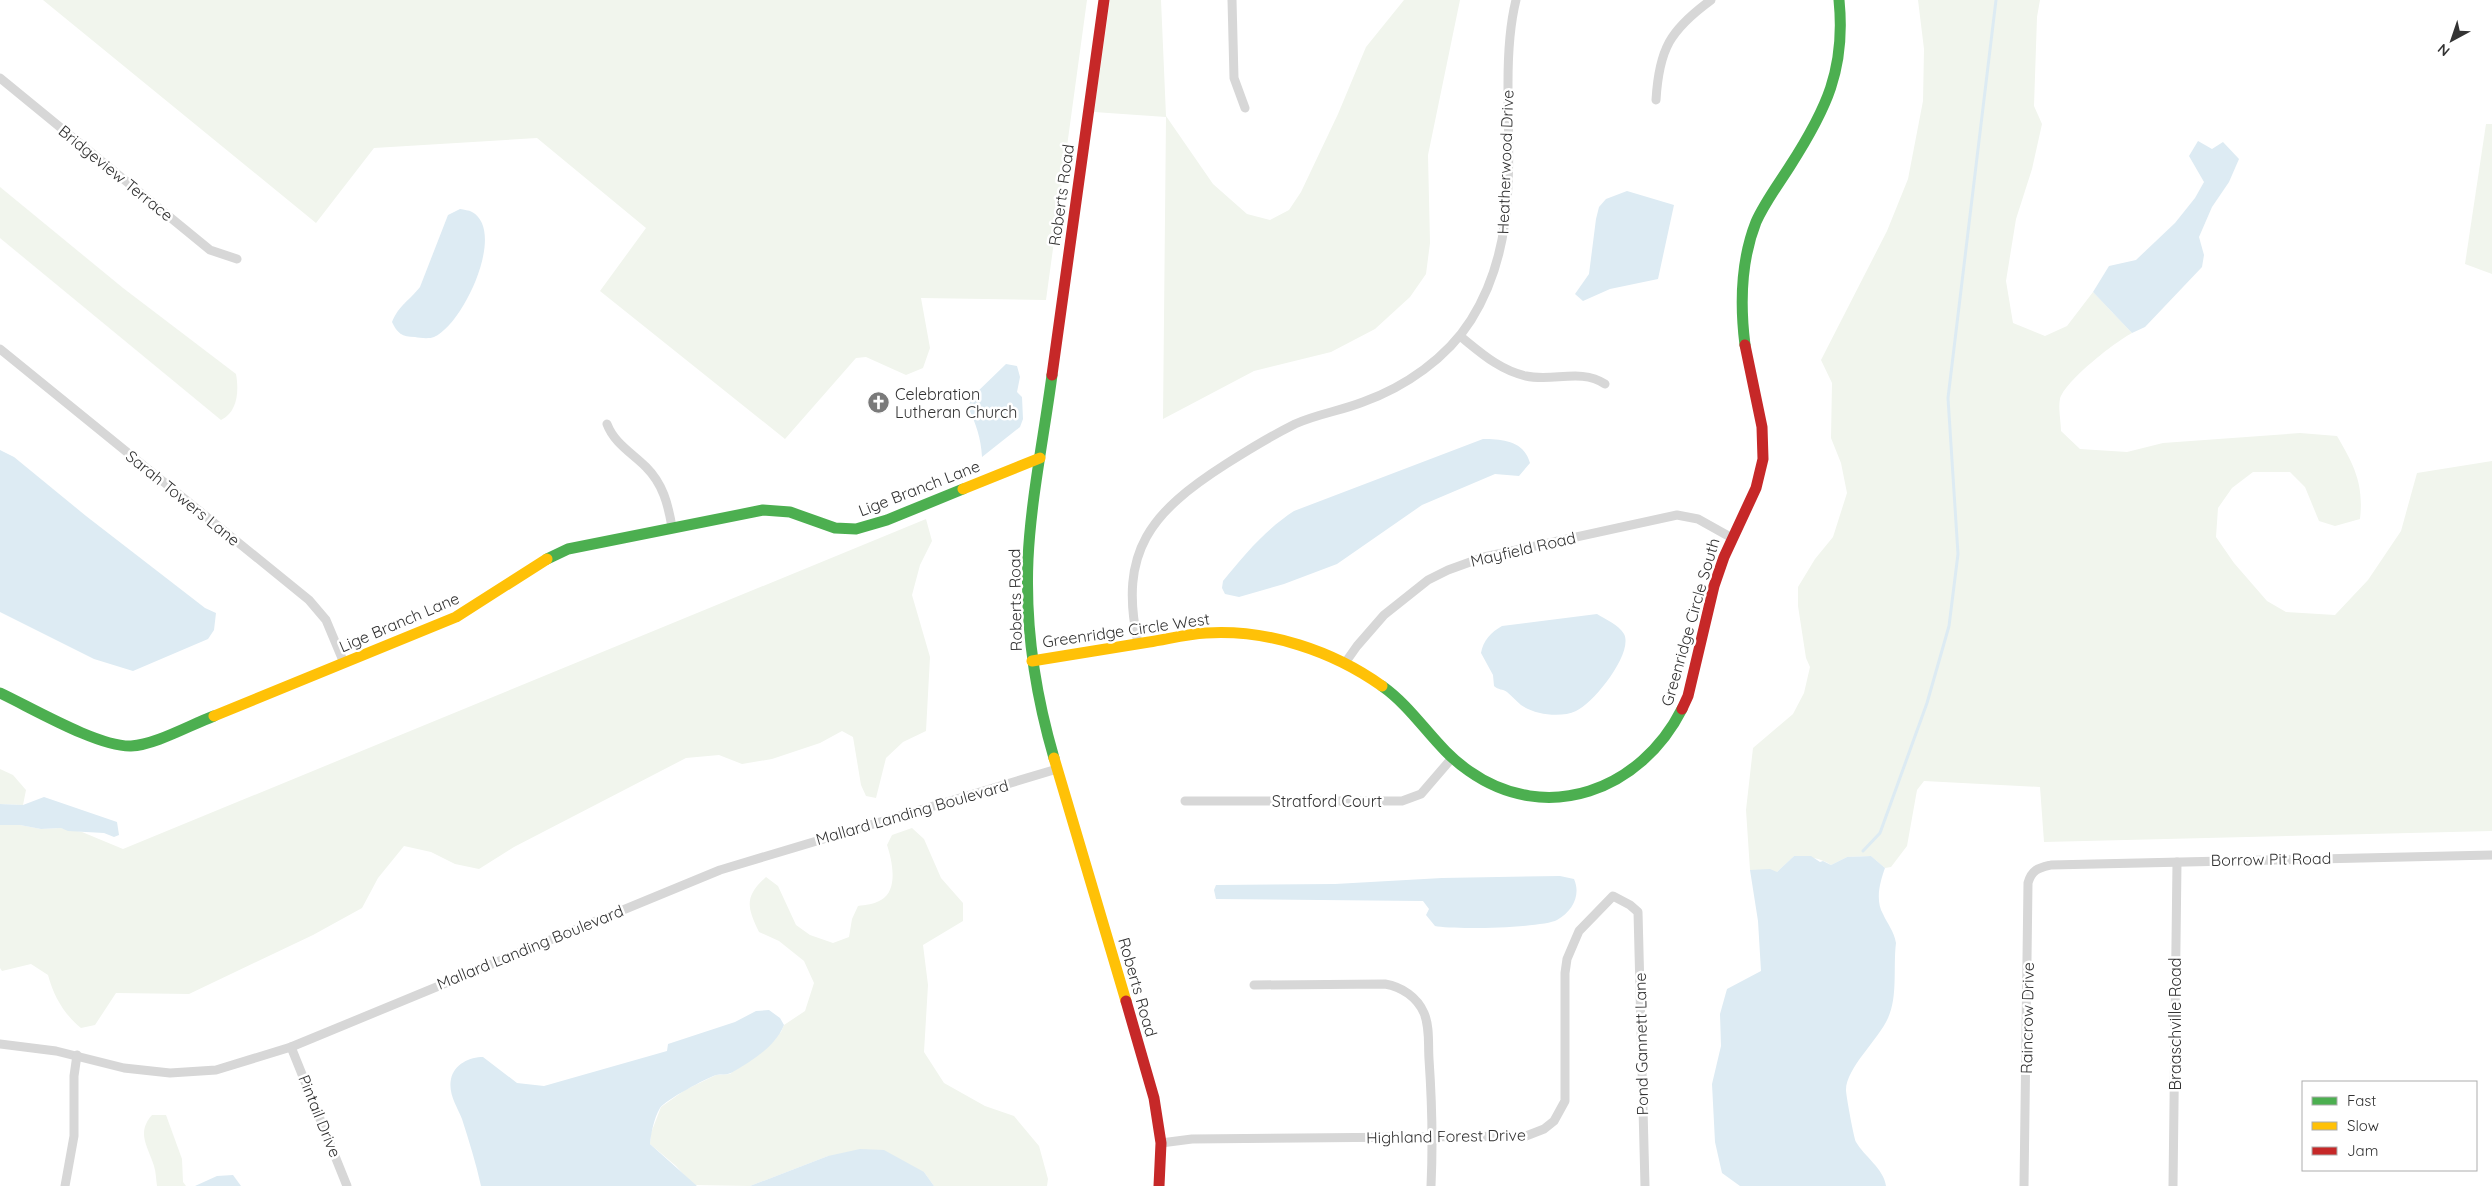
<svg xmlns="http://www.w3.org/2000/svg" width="2492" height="1186" viewBox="0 0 2492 1186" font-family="Quicksand,sans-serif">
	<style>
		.green { fill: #f1f5ed }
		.water { fill: #ddebf3 }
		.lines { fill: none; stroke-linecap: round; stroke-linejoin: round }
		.stream { stroke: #ddebf3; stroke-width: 3 }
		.street { stroke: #d7d7d7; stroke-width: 9 }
		.fast { stroke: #4caf50; stroke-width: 11 }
		.slow { stroke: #ffc107; stroke-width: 11 }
		.jam { stroke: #c62828; stroke-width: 11 }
		.labels { text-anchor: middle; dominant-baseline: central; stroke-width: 5; stroke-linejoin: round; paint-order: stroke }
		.street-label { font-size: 16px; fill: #333; stroke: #fff }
		.poi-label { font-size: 16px; fill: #333; stroke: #fff; text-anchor: start }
	</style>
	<rect width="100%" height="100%" fill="#fff"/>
	<g class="green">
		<polygon points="43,0 1087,0 1046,300 921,298 930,348 923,368 906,375 866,357 856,358 785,439 600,291 646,228 537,138 374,148 316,223"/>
		<polygon points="1110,0 1161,0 1166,116 1213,184 1247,214 1270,220 1289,210 1301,192 1338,114 1366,47 1404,0 1460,0 1428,155 1430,243 1426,274 1410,297 1375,329 1331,352 1254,371 1163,419 1166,117 1094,112"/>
		<path d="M 1918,0 L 2040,0 L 2037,17 L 2034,106 L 2042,124 L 2032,169 L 2016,219 L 2006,281 L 2013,323 L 2045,336 L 2067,326 L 2093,292 L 2132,333 C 2115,342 2065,381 2060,399 C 2058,408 2061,422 2061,431 L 2080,449 L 2127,452 L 2163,443 L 2300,433 L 2337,436 C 2354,465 2364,484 2360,519 L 2335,526 L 2319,521 L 2305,487 L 2290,472 L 2253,472 L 2232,488 L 2218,508 L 2216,537 L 2234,563 L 2267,601 L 2286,612 L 2335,615 L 2368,580 L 2401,531 L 2417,473 L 2492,461 L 2492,831 L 2044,842 L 2040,787 L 1924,781 L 1917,790 L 1907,846 L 1891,867 L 1885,868 L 1871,856 L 1847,857 L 1831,865 C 1821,858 1807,856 1794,856 L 1777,872 L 1750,870 L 1746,810 L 1753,748 L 1793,714 L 1804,693 L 1810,667 L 1806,658 L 1798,606 L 1798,587 L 1815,559 L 1833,537 L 1847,493 L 1841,463 L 1831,438 L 1832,383 L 1821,360 L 1887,231 L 1908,179 L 1923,101 L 1924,49 Z"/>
		<polygon points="2486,124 2492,124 2492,274 2465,264"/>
		<path d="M 0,187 L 123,288 L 236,374 C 239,390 238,412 221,420 L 0,238 Z"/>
		<path d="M 926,519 L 932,541 L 920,565 L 912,595 L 930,657 L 926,731 L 903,742 L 886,758 L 876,798 L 866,796 L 861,785 L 853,737 L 842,731 L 820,743 L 772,759 L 742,764 L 719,755 L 686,758 L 514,847 L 479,869 L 455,864 L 431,852 L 404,846 L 378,878 L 362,908 L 313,935 L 189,994 L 116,993 L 95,1025 L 81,1028 C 64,1014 54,997 48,975 L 31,964 L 2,971 L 0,968 L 0,825 L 20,825 L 41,829 L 61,828 L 82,832 L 123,849 Z"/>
		<polygon points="0,769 13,775 26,790 23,805 0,804"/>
		<path d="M 912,828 L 924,839 L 941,878 L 963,903 L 963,921 L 923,945 L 928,985 L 924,1052 L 944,1083 L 985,1106 L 1014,1116 L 1039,1146 L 1048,1179 L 1047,1186 L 934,1186 L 924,1172 L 828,1156 L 750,1186 L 693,1185 L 676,1166 L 650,1144 L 651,1133 L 661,1107 L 685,1090 L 716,1075 L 730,1074 L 781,1032 L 784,1025 L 805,1011 L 814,983 L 804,961 L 779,941 L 759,932 C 747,907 744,897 766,877 L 778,886 L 796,925 L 810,935 L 833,943 L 849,937 L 852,919 L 858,906 C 865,905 875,904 881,900 C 899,890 892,860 887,845 L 892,835 Z"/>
		<path d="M 152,1115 L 166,1115 L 182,1159 L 183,1182 L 186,1186 L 157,1186 C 156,1180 156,1172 154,1166 C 148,1146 136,1133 152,1115 Z"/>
	</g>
	<g class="water">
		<polygon points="2198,141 2212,149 2223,142 2239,159 2229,182 2212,207 2199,237 2204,255 2202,267 2145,327 2132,333 2093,292 2109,266 2136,260 2175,223 2195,198 2204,182 2189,156"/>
		<polygon points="1627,191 1674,205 1658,279 1610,289 1583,301 1575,294 1589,274 1596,219 1599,207 1606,199"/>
		<path d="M 460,209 C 464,210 469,210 472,212 C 507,231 463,325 434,337 C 429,339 420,338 415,337 C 402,337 397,333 392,322 C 399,305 409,301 420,287 L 448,215 Z"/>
		<path d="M 1006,364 L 1017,366 L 1020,377 L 1017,392 L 1022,397 L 1023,419 L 1020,427 L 982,457 C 981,438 976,424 968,407 L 973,396 Z"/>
		<path d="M 1483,439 C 1503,439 1524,441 1530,463 L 1519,476 L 1495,474 L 1422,505 L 1337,564 L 1284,584 L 1239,597 L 1225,594 L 1222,588 L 1223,581 C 1245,554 1265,530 1294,511 Z"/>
		<polygon points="0,450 14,457 86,516 205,608 216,613 214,630 208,639 133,671 94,659 0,612"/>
		<path d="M 1597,614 C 1605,619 1619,625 1624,634 C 1634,653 1593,704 1576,711 C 1561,718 1535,715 1521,705 C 1516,701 1512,696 1507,692 C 1503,689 1498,690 1494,686 L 1493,675 L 1481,653 C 1483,641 1491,632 1502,626 Z"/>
		<polygon points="44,797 117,822 119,835 114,837 104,833 68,831 61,828 41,829 20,825 0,825 0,804 23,805"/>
		<path d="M 1794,856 L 1811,856 L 1820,862 L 1823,861 L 1831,865 L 1847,857 L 1871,856 L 1885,868 C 1880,882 1875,900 1883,914 C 1888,925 1894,931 1896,943 C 1893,967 1898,996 1888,1018 C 1879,1039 1846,1068 1846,1090 C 1846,1095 1854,1139 1856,1142 C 1864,1156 1884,1169 1886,1186 L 1740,1186 L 1722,1173 L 1715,1142 L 1712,1084 L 1721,1046 L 1720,1014 L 1727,989 L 1761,971 L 1758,921 L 1750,870 L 1770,869 L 1777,872 Z"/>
		<path d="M 1560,876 L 1574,879 C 1581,895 1573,911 1557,920 C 1542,928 1453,930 1435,926 L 1426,915 L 1429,909 L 1423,901 L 1216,899 L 1214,890 L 1216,885 L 1335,884 L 1442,878 Z"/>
		<path d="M 769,1010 L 780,1018 L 784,1025 C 775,1047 752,1061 731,1073 C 727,1075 721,1074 716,1075 C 707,1078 665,1100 660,1108 C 654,1118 651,1133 650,1144 L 697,1186 L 481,1186 C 476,1163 469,1141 462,1119 C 457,1106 448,1094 451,1079 C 454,1064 470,1057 483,1057 L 517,1083 L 544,1086 L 667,1051 L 668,1044 L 735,1022 L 756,1011 Z"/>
		<polygon points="860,1149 884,1150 924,1172 934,1186 750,1186 828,1156"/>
		<polygon points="233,1175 241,1186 195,1186 217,1176"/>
	</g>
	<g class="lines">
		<polyline class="stream" points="1863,851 1880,833 1927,703 1949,626 1958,554 1948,398 1996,0"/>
		<g class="street">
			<polyline points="1232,0 1234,78 1245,108"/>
			<polyline points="0,78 210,250 237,259"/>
			<path d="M 1656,100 C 1659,49 1670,30 1711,0"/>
			<path d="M 1460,336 C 1480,352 1499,370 1526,376 C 1553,382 1581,368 1605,384"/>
			<polyline points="0,349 309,600 326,620 344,663"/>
			<path d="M 607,424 C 614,443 632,453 646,467 C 663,484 668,504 672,527"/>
			<path d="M 1138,643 C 1118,551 1151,512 1226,464 C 1248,450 1271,436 1295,424 C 1317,414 1340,411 1363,402 C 1405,387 1447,358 1471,320 C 1517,247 1508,166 1508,83 C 1508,55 1509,28 1516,0"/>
			<polyline points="1345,663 1357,646 1384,615 1428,580 1448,570 1484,557 1677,515 1698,519 1732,538"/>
			<polyline points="1185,801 1402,801 1421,794 1452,758"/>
			<path d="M 1254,985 L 1385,984 C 1402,987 1417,997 1424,1013 C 1430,1027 1428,1044 1429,1059 C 1432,1102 1433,1143 1431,1186"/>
			<polyline points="0,1044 56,1051 124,1068 170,1073 216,1070 291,1047 720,870 1057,769"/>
			<polyline points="291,1047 347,1186"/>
			<polyline points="1161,1143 1192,1139 1526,1136 1544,1129 1554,1121 1565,1101 1565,973 1567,959 1579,931 1613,896 1630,905 1638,912 1645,1186"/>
			<polyline points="65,1186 74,1136 74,1076 77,1055"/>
			<path d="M 2024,1186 L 2028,883 C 2032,869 2039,868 2051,865 L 2492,855"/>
			<polyline points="2173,1186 2177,862"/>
		</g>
		<g class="fast">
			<path d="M 1745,345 C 1740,305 1741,260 1756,222 C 1765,202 1778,185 1790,166 C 1826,110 1846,69 1839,0"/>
			<path d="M 1052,375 C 1044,436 1031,498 1028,559 C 1025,627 1035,693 1054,758"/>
			<polyline points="547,559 568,549 763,510 790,512 835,528 856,529 887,520 963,489"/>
			<path d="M 1382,686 C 1416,710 1435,748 1469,771 C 1547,826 1641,790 1682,709"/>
			<path d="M 0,693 C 32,708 98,747 131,746 C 155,745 190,725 214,716"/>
		</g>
		<g class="slow">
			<polyline points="963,489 1040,458"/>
			<path d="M 1032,661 C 1071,655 1110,648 1149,642 C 1168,639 1187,634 1206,633 C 1268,629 1333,651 1382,686"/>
			<polyline points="214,716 456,617 547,559"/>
			<polyline points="1054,758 1126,1001"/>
		</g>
		<g class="jam">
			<polyline points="1052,375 1104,0"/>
			<polyline points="1682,709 1688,696 1714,586 1724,557 1756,488 1763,459 1762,427 1745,345"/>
			<polyline points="1126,1001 1154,1098 1161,1143 1159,1186"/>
		</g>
	</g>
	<defs>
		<symbol id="church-disc" viewBox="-11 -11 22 22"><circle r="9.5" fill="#7a7a7a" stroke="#fff"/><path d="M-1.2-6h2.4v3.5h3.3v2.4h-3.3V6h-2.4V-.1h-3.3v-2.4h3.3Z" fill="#fff"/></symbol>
	</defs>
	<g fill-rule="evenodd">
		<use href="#church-disc" x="866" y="390" width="25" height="25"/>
	</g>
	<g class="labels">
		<g class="street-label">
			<text transform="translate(1505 162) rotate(-88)">Heatherwood Drive</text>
			<text transform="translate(116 173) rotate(39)">Bridgeview Terrace</text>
			<text transform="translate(1061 195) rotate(-82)">Roberts Road</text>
			<text transform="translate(919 488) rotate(-21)">Lige Branch Lane</text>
			<text transform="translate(183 498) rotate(39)">Sarah Towers Lane</text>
			<text transform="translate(1523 549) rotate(-13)">Mayfield Road</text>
			<text transform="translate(1015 600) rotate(-91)">Roberts Road</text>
			<text transform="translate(399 622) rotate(-23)">Lige Branch Lane</text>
			<text transform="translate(1690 622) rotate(-74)">Greenridge Circle South</text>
			<text transform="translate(1126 630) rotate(-8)">Greenridge Circle West</text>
			<text x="1327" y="801">Stratford Court</text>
			<text transform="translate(912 812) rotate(-16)">Mallard Landing Boulevard</text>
			<text transform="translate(2271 859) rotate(-1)">Borrow Pit Road</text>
			<text transform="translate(530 947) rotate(-22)">Mallard Landing Boulevard</text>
			<text transform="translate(1138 987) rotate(74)">Roberts Road</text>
			<text transform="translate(2027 1018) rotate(-89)">Raincrow Drive</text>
			<text transform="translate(2175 1024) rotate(-90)">Braaschville Road</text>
			<text transform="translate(1641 1044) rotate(-91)">Pond Gannett Lane</text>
			<text transform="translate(320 1116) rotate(68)">Pintail Drive</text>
			<text transform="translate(1446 1136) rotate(-1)">Highland Forest Drive</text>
		</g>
		<g class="poi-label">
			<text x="895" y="394">Celebration<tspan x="895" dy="18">Lutheran Church</tspan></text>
		</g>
	</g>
	<rect x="2302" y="1081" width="175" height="90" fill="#ffffff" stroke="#adadad"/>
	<rect x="2312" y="1097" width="25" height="8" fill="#4caf50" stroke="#adadad"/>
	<text x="2347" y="1106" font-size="15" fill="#333333">Fast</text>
	<rect x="2312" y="1122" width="25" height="8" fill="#ffc107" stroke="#adadad"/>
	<text x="2347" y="1131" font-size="15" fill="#333333">Slow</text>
	<rect x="2312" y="1147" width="25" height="8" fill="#c62828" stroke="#adadad"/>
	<text x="2347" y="1156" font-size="15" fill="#333333">Jam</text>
	<g transform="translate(2452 40) rotate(220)" stroke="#ffffff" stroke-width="4" paint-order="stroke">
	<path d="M0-4L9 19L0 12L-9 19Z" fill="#333333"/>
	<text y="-8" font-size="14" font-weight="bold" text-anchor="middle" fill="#333333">N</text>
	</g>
</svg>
